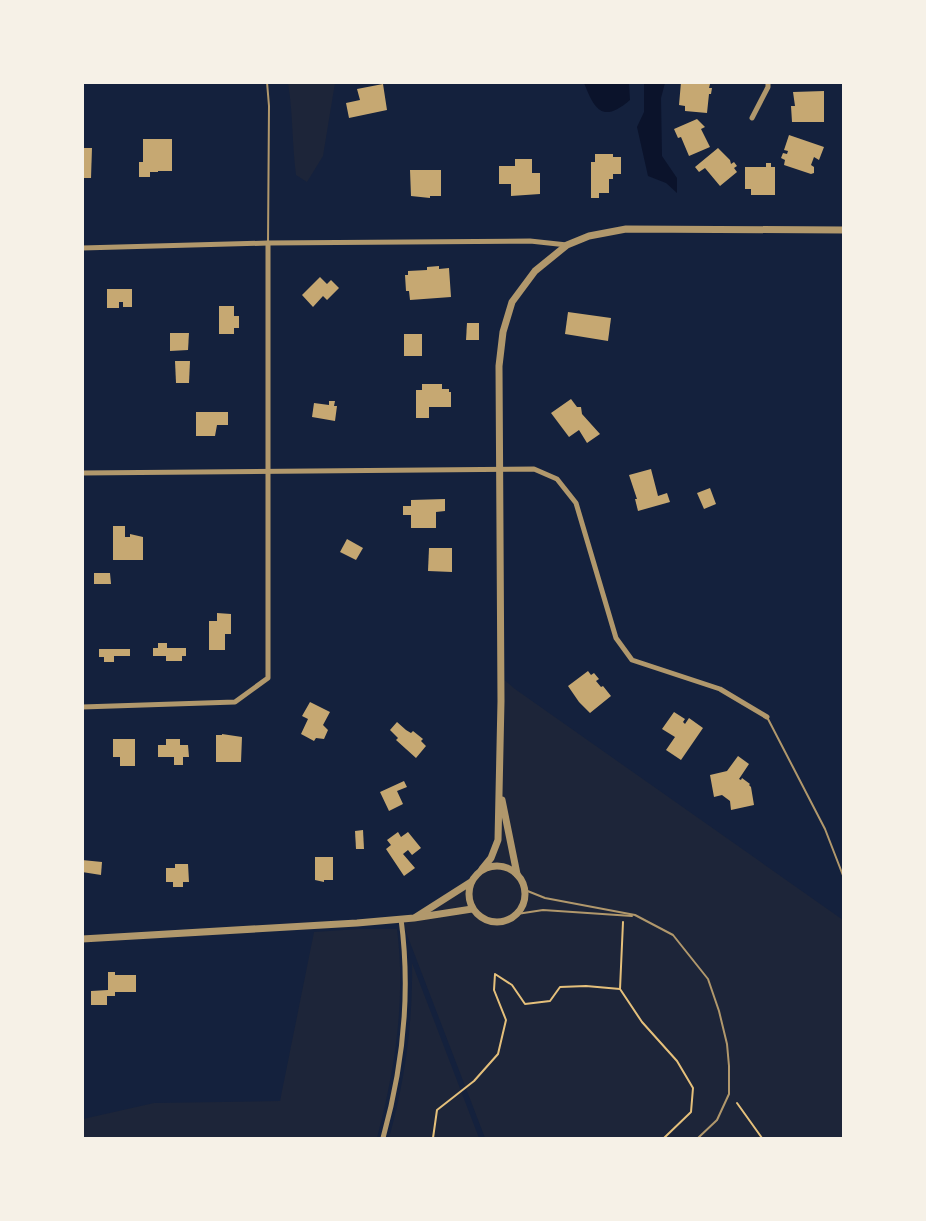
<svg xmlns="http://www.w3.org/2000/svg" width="926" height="1221" viewBox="0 0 926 1221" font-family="'PT Sans',sans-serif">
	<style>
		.green { fill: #1d2539 }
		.water { fill: #0b132b }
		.building { fill: #c6a872 }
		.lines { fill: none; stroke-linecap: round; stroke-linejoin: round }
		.path { stroke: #e5c07b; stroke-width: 2 }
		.service { stroke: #b1986c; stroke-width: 2 }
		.minor { stroke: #b1986c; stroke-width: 5 }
		.tertiary { stroke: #b1986c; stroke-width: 7 }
	</style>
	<rect width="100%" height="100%" fill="#14213d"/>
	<g class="green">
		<path d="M 288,83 L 335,83 L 323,156 L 307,182 L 296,175 C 292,144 293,113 288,83 Z"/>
		<polygon points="500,676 515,689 843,920 843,1138 485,1138 401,919 414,918 471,882 482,869 498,840"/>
		<path d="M 358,929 L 397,929 C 406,999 395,1070 377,1138 L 83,1138 L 83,1119 L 154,1103 L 280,1101 L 314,932 Z"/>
		<path d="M 412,963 L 479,1138 L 389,1138 C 405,1081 413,1022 412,963 Z"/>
	</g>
	<g class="water">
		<path d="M 584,83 L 629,83 L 630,100 C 603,123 595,111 584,83 Z"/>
		<polygon points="644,83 665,83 661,98 662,156 677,178 677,193 666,183 648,176 637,127 644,112"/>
	</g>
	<g class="building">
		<polygon points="681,82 710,84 709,88 712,88 711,94 709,94 707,113 685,111 685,106 679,105"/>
		<polygon points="383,84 387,110 349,118 346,103 360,100 357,89"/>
		<polygon points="824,91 824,122 792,122 791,106 795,106 793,92"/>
		<polygon points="697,119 705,127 701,129 710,147 689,156 681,137 678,138 674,129"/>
		<polygon points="789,135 824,147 819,160 814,157 811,165 814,167 814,173 811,174 784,165 785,160 781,158 783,153 787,154 788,151 784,150"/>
		<polygon points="143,139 172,139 172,171 158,171 158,172 150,172 150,177 139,177 139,162 143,162"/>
		<polygon points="82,148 92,148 91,178 82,178"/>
		<polygon points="718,148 730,160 731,164 734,162 737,166 734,168 737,172 720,186 705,168 699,172 695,167"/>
		<polygon points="595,154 613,154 613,157 621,157 621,174 613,174 613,179 609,179 609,193 599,193 599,198 591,198 591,162 595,162"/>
		<polygon points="515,159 532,159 532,173 540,173 540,194 511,196 511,184 499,184 499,166 515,166"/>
		<polygon points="766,163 771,163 771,167 775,167 775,195 751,195 751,189 745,189 745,167 766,167"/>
		<polygon points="410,170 441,170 441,196 430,196 430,198 411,196"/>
		<polygon points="439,266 439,269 449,268 451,297 410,300 409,291 406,291 405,275 408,275 408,271 427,270 427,267"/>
		<polygon points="320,277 327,284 331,280 339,288 327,300 323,296 313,307 302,295"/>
		<polygon points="107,289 132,289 132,307 123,307 123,302 119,302 119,308 107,308"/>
		<polygon points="219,306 234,306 234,316 239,316 239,328 234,328 234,334 219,334"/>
		<polygon points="568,312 611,318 608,341 565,334"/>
		<polygon points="467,323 479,323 479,340 466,340"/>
		<polygon points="170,333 189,333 188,350 170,351"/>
		<rect x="404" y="334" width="18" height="22"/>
		<polygon points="175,361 190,361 189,383 176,383"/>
		<polygon points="422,384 442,384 442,389 449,389 449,392 451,392 451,407 429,407 429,418 416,418 416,390 422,390"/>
		<polygon points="571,399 577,407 581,407 582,414 600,434 587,443 579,430 569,437 551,413"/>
		<polygon points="329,401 335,401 334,406 337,406 335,421 312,417 314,403 329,405"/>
		<polygon points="196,412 228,412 228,425 217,425 215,436 196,436"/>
		<polygon points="651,469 658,496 667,493 670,502 638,511 635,499 637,499 629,475"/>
		<polygon points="710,488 716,504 704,509 697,493"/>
		<polygon points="445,499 445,511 436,512 436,528 411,528 411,515 403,515 403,506 411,506 411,500"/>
		<polygon points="113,526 125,526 125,537 130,537 130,534 143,537 143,560 113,560"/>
		<polygon points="347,539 363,548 356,560 340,552"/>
		<polygon points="429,548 452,548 452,572 428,571"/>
		<polygon points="94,573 110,573 111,584 94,584"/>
		<polygon points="217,613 231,614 231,634 225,634 225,650 209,650 209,621 217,621"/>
		<polygon points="158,643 167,643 167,648 186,648 186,656 182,656 182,661 166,661 166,656 153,656 153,648 158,648"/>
		<polygon points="99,649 130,649 130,656 114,656 114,662 104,662 104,657 99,657"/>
		<polygon points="588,671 591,675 594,673 599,679 596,681 601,687 603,686 611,696 590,713 579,702 568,686"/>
		<polygon points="310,702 330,712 323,725 328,730 324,739 316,738 314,741 301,734 308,719 302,716"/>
		<polygon points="674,712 685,719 683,722 685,724 689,718 703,728 681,760 666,750 675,737 662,729"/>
		<polygon points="397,722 406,730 411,733 413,731 423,739 421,741 426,746 416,758 396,740 398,738 390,730"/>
		<polygon points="222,734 242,737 241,762 216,762 216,735 222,735"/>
		<polygon points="113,739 135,739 135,766 120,766 120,757 113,757"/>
		<polygon points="166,739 180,739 180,745 188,745 189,757 183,757 183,765 174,765 174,757 158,757 158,745 166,745"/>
		<polygon points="738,756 749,764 739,779 741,780 742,778 750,784 749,785 751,787 754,805 731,810 730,801 722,795 714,797 710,775 727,771"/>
		<polygon points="404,781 407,787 397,791 403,804 389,811 380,792"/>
		<polygon points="363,830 364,849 356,849 355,831"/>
		<polygon points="398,832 401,837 408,832 421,848 412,855 408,850 403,854 415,868 404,876 386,849 391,845 387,840"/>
		<polygon points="315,857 333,857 333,880 324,880 324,882 315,880"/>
		<polygon points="82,860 102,862 101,875 82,872"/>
		<polygon points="175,864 188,864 189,882 183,882 183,887 173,887 173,882 166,882 166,868 175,868"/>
		<polygon points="108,972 115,972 115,975 136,975 136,992 115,992 115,996 107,996 107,1005 91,1005 91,991 108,990"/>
	</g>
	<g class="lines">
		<g class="path">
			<polyline points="623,922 620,989 642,1022 677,1061 693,1088 691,1112 664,1138"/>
			<polyline points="737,1103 762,1138"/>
			<polyline points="433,1138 437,1110 474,1081 498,1054 506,1020 494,990 495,974 512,985 525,1004 550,1001 560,987 586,986 620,989"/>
		</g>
		<g class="service">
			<polyline points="267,82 269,106 268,243"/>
			<polyline points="767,717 825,829 844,878"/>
			<polyline points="525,890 545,898 635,915 673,935 708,979 719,1011 727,1044 729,1066 729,1094 717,1120 698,1138"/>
			<polyline points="517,914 543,910 632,916"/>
		</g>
		<g class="minor">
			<polyline points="752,118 768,87 768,82"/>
			<polyline points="82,248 268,243 530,241 567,245"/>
			<polyline points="82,473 534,469 557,479 576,503 616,638 632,660 720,689 767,717"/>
			<polyline points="82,707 235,702 268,678 268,243"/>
			<path d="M 383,1138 C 403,1066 411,993 401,919"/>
		</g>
		<g class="tertiary">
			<polyline points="502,800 517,874"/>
			<circle cx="497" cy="894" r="28"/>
			<polyline points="482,869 491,858 498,840 501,701 499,366 503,332 512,302 535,271 567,245 589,236 626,229 844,230"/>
			<polyline points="416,917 471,882"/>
			<polyline points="82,939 357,923 414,918 472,909"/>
		</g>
	</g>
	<rect width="926" height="1221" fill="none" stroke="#f6f1e7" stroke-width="168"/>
</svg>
